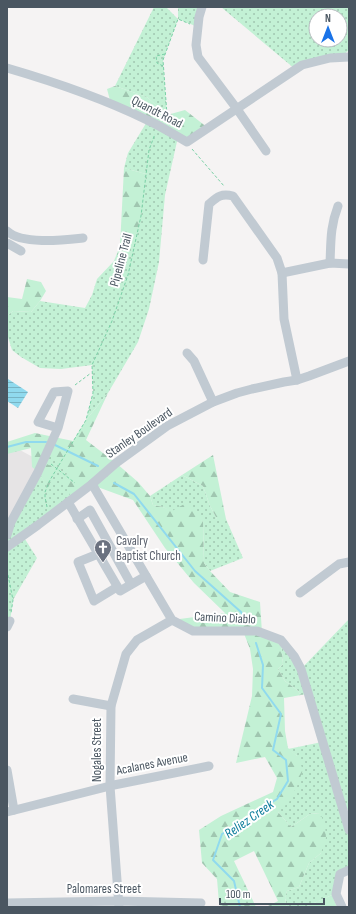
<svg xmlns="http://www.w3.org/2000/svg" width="356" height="914" viewBox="0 0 356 914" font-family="'Sofia Sans Condensed',sans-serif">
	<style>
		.education { fill: #e6e4e5 }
		.grass { fill: url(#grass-dots); fill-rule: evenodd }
		.forest { fill: url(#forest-firs) }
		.pitch { fill: #c3f1d5 }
		.water { fill: url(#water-rules) }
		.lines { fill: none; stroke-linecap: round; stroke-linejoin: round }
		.stream { stroke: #90daee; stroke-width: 2 }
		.path { stroke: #7ad0a6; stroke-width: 1; stroke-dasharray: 3 2; stroke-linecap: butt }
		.minor { stroke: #c1cad2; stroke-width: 9 }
		.labels { text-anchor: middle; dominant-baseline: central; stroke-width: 4; stroke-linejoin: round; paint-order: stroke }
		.street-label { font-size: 13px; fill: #4a5661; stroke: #fff }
		.worship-label { font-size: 13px; fill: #5b616d; stroke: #fff; text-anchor: start }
		.water-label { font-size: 14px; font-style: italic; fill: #0c7c9b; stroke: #fff }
	</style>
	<defs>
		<pattern id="grass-dots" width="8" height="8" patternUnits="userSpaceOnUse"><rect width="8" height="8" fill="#c3f1d5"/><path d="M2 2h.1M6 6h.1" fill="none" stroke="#a0c6b0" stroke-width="1.8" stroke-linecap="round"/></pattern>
		<pattern id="forest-firs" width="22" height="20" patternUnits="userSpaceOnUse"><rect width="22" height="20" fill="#c3f1d5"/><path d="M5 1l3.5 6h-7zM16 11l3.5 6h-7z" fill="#a0c6b0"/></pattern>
		<pattern id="water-rules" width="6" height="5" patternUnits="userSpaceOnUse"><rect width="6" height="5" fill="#90daee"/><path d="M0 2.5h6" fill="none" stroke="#78b4c4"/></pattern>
	</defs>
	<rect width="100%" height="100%" fill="#f5f3f3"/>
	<polygon class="education" points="7,443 42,462 7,535"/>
	<g class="grass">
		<polygon points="154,7 166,7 178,19 178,7 202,7 198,27 178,19 163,60 167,115 147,97 115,86"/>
		<path d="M 221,7 L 349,7 L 349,50 L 341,57 L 295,69 ZM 316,16 L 340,16 L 340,40 L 316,40 Z"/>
		<polygon points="148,120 178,137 165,195 159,262 149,309 138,342 108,393 86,420 93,393 92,365 61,369 40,368 21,357 12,350 7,334 7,316 13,311 31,312 40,301 85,308 92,295 97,279 114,261 120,246 134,249 146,174 124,168 128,153"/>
		<polygon points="48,451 68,469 72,499 23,536 37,558 13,600 10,621 7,627 7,535 38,472 48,487 43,462"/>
		<polygon points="182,475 203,486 210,506 217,519 226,519 243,558 210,571 204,563 203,522 186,504 172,512 163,507 153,505 150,496"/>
		<polygon points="349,619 349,809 344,811 349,830 349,870 340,874 336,894 332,895 305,907 287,907 285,898 287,891 299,887 309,863 321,853 320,813 310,814 291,827 278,812 297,756 288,749 322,742 308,694 301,695 297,690 285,681 278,669 283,664 281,640 301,669"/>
	</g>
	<g class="forest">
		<polygon points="115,86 147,97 167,115 185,110 208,128 187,142 111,104 107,89"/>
		<polygon points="124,168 146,174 141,216 134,250 120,246"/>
		<polygon points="27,279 41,282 46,291 40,301 31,312 13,311 7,316 7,297 22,299"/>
		<polygon points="108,393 86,440 116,463 138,482 150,496 153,505 163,507 172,511 186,503 192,506 203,522 204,563 210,571 230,592 260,602 262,633 281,640 283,664 278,669 285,681 297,690 301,695 284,698 285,731 288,748 297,756 303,770 297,786 289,802 278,812 291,827 310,814 320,813 325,825 326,838 321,853 309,863 299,887 287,891 285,899 287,907 266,907 278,901 254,851 234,861 256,907 221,907 219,903 217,879 202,863 199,830 221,816 273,792 277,778 265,757 236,763 252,696 253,669 250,649 243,631 193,631 172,620 225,613 194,583 165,548 133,500 92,485 72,499 64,483 68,469 59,464 48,451 45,463 56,469 48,488 38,472 32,467 31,448 7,454 7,442 35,433 73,441 86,420"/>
		<polygon points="213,455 226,519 217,519 210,506 203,486 182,475"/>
	</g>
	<polygon class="pitch" points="332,895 337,907 305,907"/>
	<polygon class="water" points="8,379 28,392 18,408 7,401"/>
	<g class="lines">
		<g class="stream">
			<polyline points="55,445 98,466"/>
			<polyline points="7,447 26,442 46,442"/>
			<polyline points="114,483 134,494 195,571 241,612 246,621"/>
			<polyline points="240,907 234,881 213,860 222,834 277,799 288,781 286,760 273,750 281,714 262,688 263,665 256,643"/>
		</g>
		<g class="path">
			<polyline points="163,66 157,63 156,56 165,54"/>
			<polyline points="164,119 167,115 163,60 178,19 190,24"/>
			<polyline points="192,149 224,186"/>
			<polyline points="75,385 91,373"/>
			<polyline points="51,464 75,483"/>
			<polyline points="47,507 45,497 45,492 50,480 86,420 93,393 92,365 112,321 128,275 141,216 149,150 155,134"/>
			<polyline points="7,570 13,600 11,613"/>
		</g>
		<g class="minor">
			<polyline points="202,7 199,17 196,45 198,57 237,109 266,151"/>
			<path d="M 7,68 C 55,82 102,98 147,120 C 161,126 174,135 187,142 L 302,65 L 330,58 L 349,57"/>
			<path d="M 7,231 C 22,245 64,240 83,238"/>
			<polyline points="7,243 21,251"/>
			<path d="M 203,260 L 209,204 C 217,197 221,193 233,196 L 277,258 L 282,273 L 284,319 L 297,380"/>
			<path d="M 330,263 C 331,242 330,227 338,206"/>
			<polyline points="282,273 330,263 349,264"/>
			<polyline points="187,353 194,361 213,402"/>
			<polyline points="92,484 172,620 193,631 257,631 281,640 294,656 301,669 349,830"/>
			<polyline points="68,502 120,591 146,576"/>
			<polyline points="77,519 90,510 131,584"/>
			<polyline points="7,535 11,522 38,472 58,428 68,391 54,392 38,422 58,428"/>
			<polyline points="7,547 38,525 92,484 116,463 167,426 213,402 237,393 252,389 284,382 297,380 309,376 349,361"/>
			<polyline points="98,554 78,562 94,601 117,587"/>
			<polyline points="300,593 339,564 349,562"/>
			<polyline points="7,627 10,621"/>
			<polyline points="73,699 111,706"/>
			<polyline points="7,770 14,810"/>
			<polyline points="7,812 114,785 209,766"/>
			<polyline points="7,903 118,901 201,903"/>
			<polyline points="119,907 110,786 111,706 126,654 137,640 172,620"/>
			<polyline points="342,907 336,894 340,874 349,870"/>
		</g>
	</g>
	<defs>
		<symbol id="church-pin" viewBox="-11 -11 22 30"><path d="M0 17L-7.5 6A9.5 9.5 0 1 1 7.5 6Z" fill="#6b7280" stroke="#fff"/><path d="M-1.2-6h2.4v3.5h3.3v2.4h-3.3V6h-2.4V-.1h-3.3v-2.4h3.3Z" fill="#fff"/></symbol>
	</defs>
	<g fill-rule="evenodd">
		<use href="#church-pin" x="93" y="538" width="20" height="27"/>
	</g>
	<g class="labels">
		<g class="street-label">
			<text transform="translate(157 112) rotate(27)">Quandt Road</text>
			<text transform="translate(121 260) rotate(-75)">Pipeline Trail</text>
			<text transform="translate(139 433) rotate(-35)">Stanley Boulevard</text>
			<text transform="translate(225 618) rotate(3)">Camino Diablo</text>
			<text transform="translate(97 750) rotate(-90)">Nogales Street</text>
			<text transform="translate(152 764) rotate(-11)">Acalanes Avenue</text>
			<text x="104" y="889">Palomares Street</text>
		</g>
		<g class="worship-label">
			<text x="116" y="541">Cavalry<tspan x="116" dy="15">Baptist Church</tspan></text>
		</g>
		<g class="water-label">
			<text transform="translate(249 819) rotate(-35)">Reliez Creek</text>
		</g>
	</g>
	<rect width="356" height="914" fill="none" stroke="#4a5661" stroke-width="16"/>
	<g transform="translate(328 28)"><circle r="19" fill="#ffffff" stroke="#b7bbc0"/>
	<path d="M0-3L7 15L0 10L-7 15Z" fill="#1a73e8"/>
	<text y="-6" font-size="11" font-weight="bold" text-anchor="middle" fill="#4a5661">N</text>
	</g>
	<path d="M220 898v6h104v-6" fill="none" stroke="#4a5661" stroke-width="2"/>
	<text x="226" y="898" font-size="12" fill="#4a5661" stroke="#ffffff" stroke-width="3" paint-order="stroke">100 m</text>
</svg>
